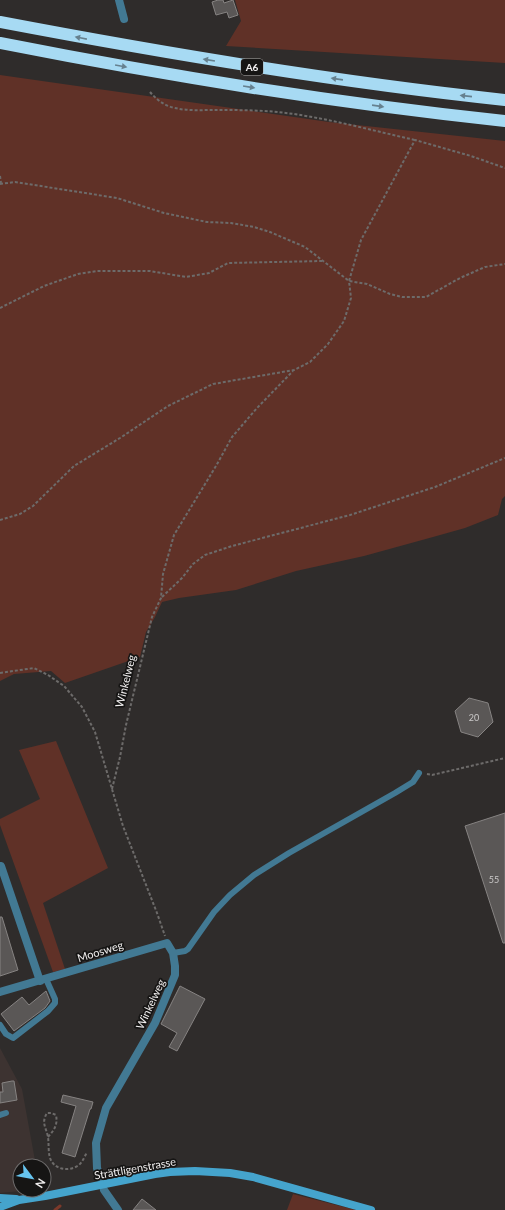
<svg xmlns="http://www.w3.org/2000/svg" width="505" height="1210" viewBox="0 0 505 1210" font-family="Lato,sans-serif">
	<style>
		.built { fill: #3d3331 }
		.green { fill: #603127 }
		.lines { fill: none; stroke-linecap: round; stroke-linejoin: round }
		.stream { stroke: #7c392a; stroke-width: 3 }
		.building { fill: #5a5756; stroke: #868382 }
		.path { stroke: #6d6b6a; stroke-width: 2; stroke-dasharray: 3 2; stroke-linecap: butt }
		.lane { stroke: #427993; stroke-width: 6 }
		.street { stroke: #427993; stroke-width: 8 }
		.secondary { stroke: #45a4cd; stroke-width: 8 }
		.highway { stroke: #a7daf3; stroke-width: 12 }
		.oneway { fill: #66818f }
		.labels { text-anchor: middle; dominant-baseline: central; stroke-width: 3.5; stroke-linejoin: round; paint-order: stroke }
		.number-label { font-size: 9px; fill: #cbc9c9 }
		.shield { fill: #161514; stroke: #afaead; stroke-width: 1 }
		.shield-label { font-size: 10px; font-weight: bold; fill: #f1efef }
		.street-label { font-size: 11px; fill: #f1efef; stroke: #161514 }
	</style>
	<rect width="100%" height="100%" fill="#2f2c2b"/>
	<polygon class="built" points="0,1048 22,1089 36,1166 20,1166 20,1190 32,1190 0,1193"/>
	<g class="green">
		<polygon points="235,0 505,0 505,63 226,46 241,21"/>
		<polygon points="0,75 329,122 505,141 505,496 502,499 498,515 465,528 433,537 364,556 296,571 236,590 179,598 162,602 155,617 146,632 140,657 65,683 51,671 14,674 0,681"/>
		<polygon points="56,741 108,868 43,903 65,969 53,972 0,825 0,819 40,799 19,750"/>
		<polygon points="293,1194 356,1210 287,1210"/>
	</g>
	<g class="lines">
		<polyline class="stream" points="55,1210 60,1206"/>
	</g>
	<g class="building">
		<polygon points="218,0 223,0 224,3 233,0 238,15 229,18 227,12 216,15 212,2"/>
		<polygon points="469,698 488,703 493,722 478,737 461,732 455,711"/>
		<polygon points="505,813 505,943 503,943 465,826"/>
		<polygon points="0,917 2,917 18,970 0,976"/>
		<polygon points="180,986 205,999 177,1051 169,1047 177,1033 161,1024"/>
		<polygon points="46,991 50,1001 45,1008 14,1031 1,1014 22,997 29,1005"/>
		<polygon points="12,1081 14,1081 17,1100 0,1103 0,1092 3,1092 2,1083"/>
		<polygon points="63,1095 93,1102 91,1109 90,1109 75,1157 62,1153 76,1106 61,1102"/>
		<polygon points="142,1199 156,1210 133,1210"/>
	</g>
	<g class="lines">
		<g class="path">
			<path d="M 150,92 C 156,99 164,106 175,108 C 187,111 201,110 214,110 C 235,110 257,110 278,112 C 324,117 370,130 415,140"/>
			<polyline points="0,176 1,183"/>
			<polyline points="0,184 15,182 117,198 164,213 207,222 231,223 254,227 270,232 305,247 349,281 367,284 390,294 402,297 426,297 460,278 485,267 505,264"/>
			<polyline points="0,308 44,286 78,274 97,271 150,271 186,277 209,273 228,263 322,261"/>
			<polyline points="0,520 20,514 33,506 74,466 120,438 168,406 213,384 294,370 310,362 328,344 344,321 351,298 349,281 361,240 415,140 471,156 505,168"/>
			<polyline points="162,597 182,578 193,564 205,555 232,546 350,515 435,487 505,458"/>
			<polyline points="0,673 34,668 48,675 64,686 82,707 95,732 123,826 157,913 165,936"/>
			<polyline points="427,774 432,775 505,758"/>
			<polyline points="112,789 120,757 126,725 152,617 161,598 163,574 174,535 216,466 232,437 257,408 293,371"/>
			<path d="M 48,1137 C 54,1130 58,1125 56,1115 L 51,1113 L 47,1113 C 41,1123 46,1127 48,1137 C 49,1144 48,1151 50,1158 C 54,1170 69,1172 79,1165 C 83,1161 85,1156 87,1152"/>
		</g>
		<g class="lane">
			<polyline points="173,953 185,951 188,949 214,912 230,895 254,875 289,853 395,793 413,782 419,773"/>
			<polyline points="0,1025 6,1034 13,1038 48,1011 55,1003 55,999 46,979"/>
			<polyline points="0,1115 6,1113"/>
		</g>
		<g class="street">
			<polyline points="119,0 124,19"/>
			<polyline points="1,866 40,981"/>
			<polyline points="0,992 167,943 173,953 175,966 175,975 155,1023 106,1108 96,1143 97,1168 100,1178"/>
			<polyline points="104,1190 118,1210"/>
		</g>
		<g class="secondary">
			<polyline points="0,1198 16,1199"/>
			<polyline points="0,1207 19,1200 45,1196 155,1174 170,1172 195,1171 230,1173 253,1177 371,1210"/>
		</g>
		<g class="highway">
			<path d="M 0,22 C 168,54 335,82 505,100"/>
			<path d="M 0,43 C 167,76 335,103 505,121"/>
		</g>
	</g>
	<defs><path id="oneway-solid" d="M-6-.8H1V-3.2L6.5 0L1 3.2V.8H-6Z"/></defs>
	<g class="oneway">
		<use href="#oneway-solid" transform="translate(81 38) rotate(-169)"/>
		<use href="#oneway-solid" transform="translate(209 60) rotate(-171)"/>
		<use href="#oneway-solid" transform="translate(121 66) rotate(10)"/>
		<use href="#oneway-solid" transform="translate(337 79) rotate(-172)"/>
		<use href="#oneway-solid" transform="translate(249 87) rotate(9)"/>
		<use href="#oneway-solid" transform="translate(466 96) rotate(-174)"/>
		<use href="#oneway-solid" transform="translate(378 106) rotate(8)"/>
	</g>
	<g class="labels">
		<g class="number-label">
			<text x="474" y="717">20</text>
			<text x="494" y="879">55</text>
		</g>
		<rect class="shield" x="241" y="59" width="22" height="16" rx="3"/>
		<g class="shield-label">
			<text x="252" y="67">A6</text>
		</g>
		<g class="street-label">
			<text transform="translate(125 681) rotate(-76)">Winkelweg</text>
			<text transform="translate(100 951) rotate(-17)">Moosweg</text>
			<text transform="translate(150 1004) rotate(-65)">Winkelweg</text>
			<text transform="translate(135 1168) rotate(-10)">Strättligenstrasse</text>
		</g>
	</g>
	<g transform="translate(32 1178) rotate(122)"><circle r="19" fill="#161514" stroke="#6e6c6c"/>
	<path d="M0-3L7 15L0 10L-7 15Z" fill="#66c4ef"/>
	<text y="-6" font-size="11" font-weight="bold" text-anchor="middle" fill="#f1efef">N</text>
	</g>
</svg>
